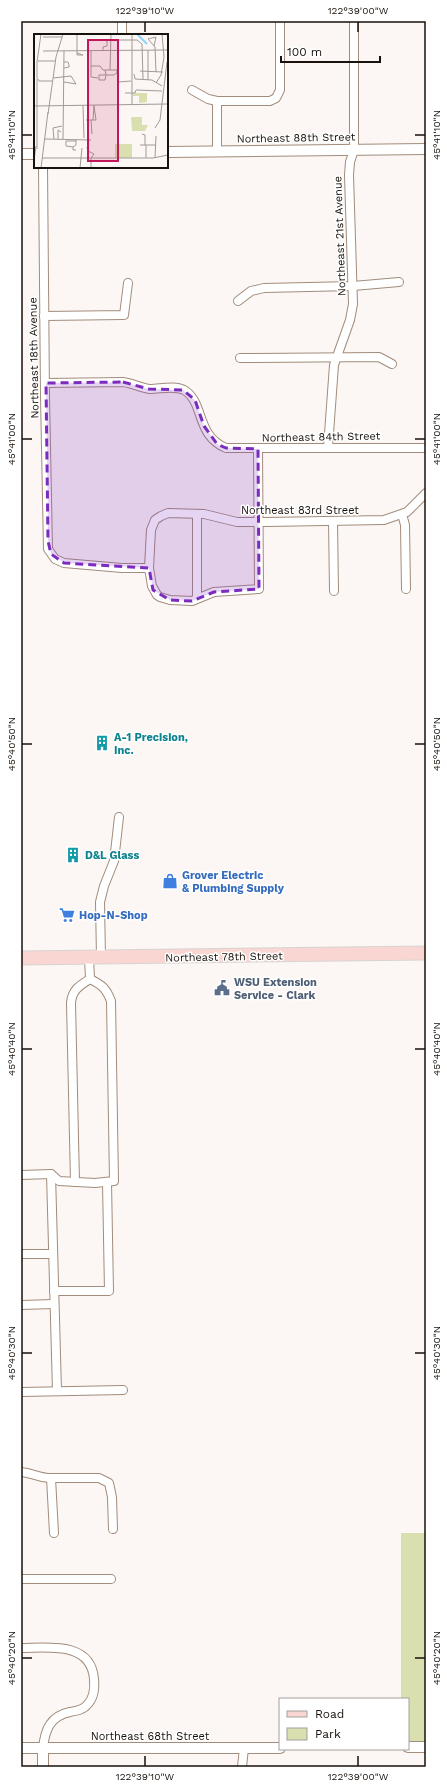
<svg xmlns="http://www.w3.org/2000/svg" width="447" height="1788" viewBox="0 0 447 1788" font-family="'Work Sans',sans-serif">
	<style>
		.green { fill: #dadfb0 }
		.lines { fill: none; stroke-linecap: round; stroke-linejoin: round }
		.minor-casing { stroke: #a28c7b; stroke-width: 10 }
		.tertiary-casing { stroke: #a28c7b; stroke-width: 12 }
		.primary-casing { stroke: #d6d4d3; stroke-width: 15 }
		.minor { stroke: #fff; stroke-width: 8 }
		.tertiary { stroke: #fff; stroke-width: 10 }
		.primary { stroke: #fad6d2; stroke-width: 13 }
		.marked { fill: #7b2cbf; fill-opacity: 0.2; stroke: #7b2cbf; stroke-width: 3; stroke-dasharray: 8 5; stroke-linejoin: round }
		.ticks { fill: none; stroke: #19110b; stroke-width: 1.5 }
		.labels { text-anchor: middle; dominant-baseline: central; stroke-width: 3; stroke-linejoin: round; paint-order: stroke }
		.street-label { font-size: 11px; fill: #19110b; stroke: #fff }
		.culture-label { font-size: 11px; font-weight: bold; fill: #0d838f; stroke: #fff; text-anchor: start }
		.shop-label { font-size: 11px; font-weight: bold; fill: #366cbe; stroke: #fff; text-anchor: start }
		.service-label { font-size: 11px; font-weight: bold; fill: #4e5e75; stroke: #fff; text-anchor: start }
		.inset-river { fill: none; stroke: #8dd4fe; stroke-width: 2 }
		.inset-road { fill: none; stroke: #a19b97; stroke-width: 1 }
		.view { fill: #c2185b; fill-opacity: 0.15; stroke: #c2185b; stroke-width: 2 }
		.inset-edge { fill: none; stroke: #19110b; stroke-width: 2 }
		.neatline { fill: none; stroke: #19110b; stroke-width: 1.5 }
		.ticks-label { font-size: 10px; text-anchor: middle; fill: #19110b }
	</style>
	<rect width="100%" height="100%" fill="#fcf7f4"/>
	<polygon class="green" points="401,1533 426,1533 426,1742 408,1742 408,1699 401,1699"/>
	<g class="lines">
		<defs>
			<g id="minor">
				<polyline points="122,35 122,21"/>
				<polyline points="192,90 208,99 217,101"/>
				<polyline points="217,152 217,101 270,101 276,98 280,90 280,21"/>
				<polyline points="43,167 45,396 48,549 55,559 64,563 122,568 149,568"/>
				<polyline points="238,301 251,291 264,288 353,286 399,282"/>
				<polyline points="44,316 124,315 128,283"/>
				<polyline points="240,358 379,357 392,364"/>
				<path d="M 46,383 L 123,382 C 132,383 141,388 150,389 C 160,389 174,385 184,390 C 205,402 195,435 226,448 L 426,448"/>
				<polyline points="328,447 334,365 350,320 353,304 349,175 350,162 354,150 354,21"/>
				<polyline points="258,449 259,589 214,592 192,601 170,600 160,597 157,595 152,586 149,568 151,530 155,520 161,516 168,513 204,514 237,522 266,522 384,520 407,512 426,493"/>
				<polyline points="197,514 197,598"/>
				<polyline points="402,514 405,525 406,589"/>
				<polyline points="333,521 334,591"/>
				<polyline points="101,958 100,902 104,886 114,861 119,817"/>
				<polyline points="51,1174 57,1391"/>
				<path d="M 21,1175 L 51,1174 L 59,1181 L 95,1183 L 114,1181 L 111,1001 C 106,988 102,985 90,979"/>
				<path d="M 75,1182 L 71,1003 C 72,990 79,986 90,979 L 89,958"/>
				<polyline points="21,1254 53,1254"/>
				<polyline points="54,1291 109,1291 107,1182"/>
				<polyline points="21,1305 54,1304"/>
				<polyline points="21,1392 123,1390"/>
				<path d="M 21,1472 C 32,1473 40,1478 51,1478"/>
				<polyline points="54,1533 51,1478 99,1478 109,1483 112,1497 113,1529"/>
				<polyline points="21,1579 111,1579"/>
				<path d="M 21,1648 C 48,1648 91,1641 94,1679 C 95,1689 94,1698 87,1705 C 83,1710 76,1711 70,1712 C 50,1716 45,1730 43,1748"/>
				<polyline points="242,1767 244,1748"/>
			</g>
			<g id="tertiary">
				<polyline points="167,152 426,149"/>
				<polyline points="21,154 35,154"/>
				<polyline points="408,1747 426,1747"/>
				<polyline points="21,1748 280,1748"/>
				<polyline points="43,1767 43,1748"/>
			</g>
			<polyline id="primary" points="21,958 426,953"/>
		</defs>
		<use href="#minor" class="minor-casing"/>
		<use href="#tertiary" class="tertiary-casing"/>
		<use href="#primary" class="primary-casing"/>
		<use href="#minor" class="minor"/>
		<use href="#tertiary" class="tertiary"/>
		<use href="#primary" class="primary"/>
	</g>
	<path class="marked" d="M 123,382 L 149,389 L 183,390 L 195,400 L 204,426 L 217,444 L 226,448 L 258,449 L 259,589 L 214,592 L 192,601 L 170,600 L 153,590 L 149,568 L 64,563 L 51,554 L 48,541 L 46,383 Z"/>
	<path class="ticks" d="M 145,22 L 145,32M 358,22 L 358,32M 22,135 L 32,135M 415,135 L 425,135M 22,439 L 32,439M 415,439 L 425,439M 22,744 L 32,744M 415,744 L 425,744M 22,1049 L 32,1049M 415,1049 L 425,1049M 22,1353 L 32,1353M 415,1353 L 425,1353M 22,1658 L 32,1658M 415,1658 L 425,1658M 145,1756 L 145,1766M 358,1756 L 358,1766"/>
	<defs>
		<symbol id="building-bare" viewBox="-9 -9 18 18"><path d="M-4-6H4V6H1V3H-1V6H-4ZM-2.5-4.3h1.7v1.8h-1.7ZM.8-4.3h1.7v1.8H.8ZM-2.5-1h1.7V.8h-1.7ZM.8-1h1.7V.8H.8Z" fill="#0f9aa8" stroke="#fff" stroke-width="2.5" paint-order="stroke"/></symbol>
		<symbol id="shop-bare" viewBox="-9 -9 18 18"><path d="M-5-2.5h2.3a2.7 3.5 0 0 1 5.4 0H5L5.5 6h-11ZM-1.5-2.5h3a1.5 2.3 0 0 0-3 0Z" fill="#3f7fe0" stroke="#fff" stroke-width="2.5" paint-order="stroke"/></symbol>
		<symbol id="supermarket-bare" viewBox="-9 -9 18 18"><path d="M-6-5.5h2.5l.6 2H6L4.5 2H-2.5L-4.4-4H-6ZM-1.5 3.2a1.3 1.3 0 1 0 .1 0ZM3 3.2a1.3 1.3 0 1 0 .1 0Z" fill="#3f7fe0" stroke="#fff" stroke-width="2.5" paint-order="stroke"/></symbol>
		<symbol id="civic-bare" viewBox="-9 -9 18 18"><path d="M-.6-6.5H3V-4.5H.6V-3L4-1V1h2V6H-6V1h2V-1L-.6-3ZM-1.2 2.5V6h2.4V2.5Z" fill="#5c6f8a" stroke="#fff" stroke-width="2.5" paint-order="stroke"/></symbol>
	</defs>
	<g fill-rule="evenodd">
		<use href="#building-bare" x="91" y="732" width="22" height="22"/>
		<use href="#building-bare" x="62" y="844" width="22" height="22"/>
		<use href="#shop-bare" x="159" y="870" width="22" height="22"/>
		<use href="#supermarket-bare" x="56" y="904" width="22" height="22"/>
		<use href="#civic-bare" x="211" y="977" width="22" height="22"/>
	</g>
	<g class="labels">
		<g class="street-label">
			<text transform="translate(296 138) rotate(-1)">Northeast 88th Street</text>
			<text transform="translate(340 236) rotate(-92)">Northeast 21st Avenue</text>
			<text transform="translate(34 358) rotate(-91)">Northeast 18th Avenue</text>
			<text transform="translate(321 437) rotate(-1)">Northeast 84th Street</text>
			<text x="300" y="510">Northeast 83rd Street</text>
			<text transform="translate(224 957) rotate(-1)">Northeast 78th Street</text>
			<text x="150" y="1736">Northeast 68th Street</text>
		</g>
		<g class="culture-label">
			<text x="114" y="737">A-1 Precision,<tspan x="114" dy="13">Inc.</tspan></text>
			<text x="85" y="855">D&amp;L Glass</text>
		</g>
		<g class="shop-label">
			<text x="182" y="875">Grover Electric<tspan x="182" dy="13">&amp; Plumbing Supply</tspan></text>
			<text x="79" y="915">Hop-N-Shop</text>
		</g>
		<g class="service-label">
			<text x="234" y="982">WSU Extension<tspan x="234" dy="13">Service - Clark</tspan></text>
		</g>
	</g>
	<g transform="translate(34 34)">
		<rect width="134" height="134" fill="#fcf7f4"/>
		<path d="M 99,59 L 113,59 L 113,68 L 105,69 L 105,62 L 99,62 ZM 97,83 L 108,83 L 108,91 L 114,91 L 111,97 L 98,97 ZM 81,110 L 98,110 L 98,124 L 81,124 Z" fill="#dadfb0"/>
		<path class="inset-river" d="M 103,0 L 113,10"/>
		<path class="inset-road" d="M 98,0 L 98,70M 9,3 L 28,3M 114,5 L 121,13 L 122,38M 114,5 L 122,3 L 120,12M 78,6 L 103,6 L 108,10 L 109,45M 57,16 L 57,43 L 64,44M 69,16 L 69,13 L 73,12 L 73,7 L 69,6M 114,16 L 114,46M 0,17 L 0,35M 9,17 L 134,16M 43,19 L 49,21 L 43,21 L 43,0M 4,27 L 21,27M 57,32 L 66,32 L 69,36 L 83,36 L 83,39 L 80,41 L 65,41 L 65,46 L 71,46 L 72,41 L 71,36M 30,34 L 35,33 L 35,31 L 34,28 L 30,28M 76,36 L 77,0M 106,37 L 129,38M 100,40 L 101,45 L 118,46 L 128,52M 19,44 L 37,42 L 42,50 L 30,48M 4,45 L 5,47 L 18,47M 84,48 L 97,47M 122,49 L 127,41 L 130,23 L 128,0M 91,59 L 101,59 L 102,56 L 128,57M 49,71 L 50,104M 0,72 L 134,70M 14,80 L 22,23 L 29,0M 52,86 L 62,86 L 60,72M 57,86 L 58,100M 59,86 L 60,71M 121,94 L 126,86 L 133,28M 108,100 L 111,101 L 111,111M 11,105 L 57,106M 20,105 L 19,94 L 28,92M 24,105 L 24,96 L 27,98M 29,105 L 30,17M 106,111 L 122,111M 39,113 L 32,112 L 32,107 L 42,107M 53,113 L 54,117 L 60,120 L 57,124 L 57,134M 3,115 L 3,28 L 7,0M 42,116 L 39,116 L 39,113 L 42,111 L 42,105M 8,124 L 119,124 L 134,121M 112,124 L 112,111M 121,124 L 122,102M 0,127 L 2,112M 7,134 L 14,78M 46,134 L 48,114"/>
		<path class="view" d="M 54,6 L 84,6 L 84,127 L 54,127 Z"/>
		<rect width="134" height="134" class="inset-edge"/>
	</g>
	<rect width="447" height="1788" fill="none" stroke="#ffffff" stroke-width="44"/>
	<rect x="279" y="1698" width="130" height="52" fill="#ffffff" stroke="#a3a09d"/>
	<rect x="287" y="1711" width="20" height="6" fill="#fad6d2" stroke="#a3a09d"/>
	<text x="315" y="1718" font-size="12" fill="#19110b">Road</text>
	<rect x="287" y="1728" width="20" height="12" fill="#dadfb0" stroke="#a3a09d"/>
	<text x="315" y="1738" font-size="12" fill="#19110b">Park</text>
	<path d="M281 56v6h99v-6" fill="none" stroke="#19110b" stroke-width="2"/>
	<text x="287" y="56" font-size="12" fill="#19110b" stroke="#ffffff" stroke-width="3" paint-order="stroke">100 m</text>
	<rect x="22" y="22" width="403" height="1744" class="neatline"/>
	<g class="ticks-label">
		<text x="145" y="14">122°39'10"W</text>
		<text x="358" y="14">122°39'00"W</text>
		<text transform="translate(11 135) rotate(-90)" y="4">45°41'10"N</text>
		<text transform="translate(436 135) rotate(-90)" y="4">45°41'10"N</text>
		<text transform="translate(11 439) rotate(-90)" y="4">45°41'00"N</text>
		<text transform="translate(436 439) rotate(-90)" y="4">45°41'00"N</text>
		<text transform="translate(11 744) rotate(-90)" y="4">45°40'50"N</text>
		<text transform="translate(436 744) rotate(-90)" y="4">45°40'50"N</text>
		<text transform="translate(11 1049) rotate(-90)" y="4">45°40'40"N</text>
		<text transform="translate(436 1049) rotate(-90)" y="4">45°40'40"N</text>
		<text transform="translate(11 1353) rotate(-90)" y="4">45°40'30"N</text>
		<text transform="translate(436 1353) rotate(-90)" y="4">45°40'30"N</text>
		<text transform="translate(11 1658) rotate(-90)" y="4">45°40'20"N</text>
		<text transform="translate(436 1658) rotate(-90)" y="4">45°40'20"N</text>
		<text x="145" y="1780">122°39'10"W</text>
		<text x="358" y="1780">122°39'00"W</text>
	</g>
</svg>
